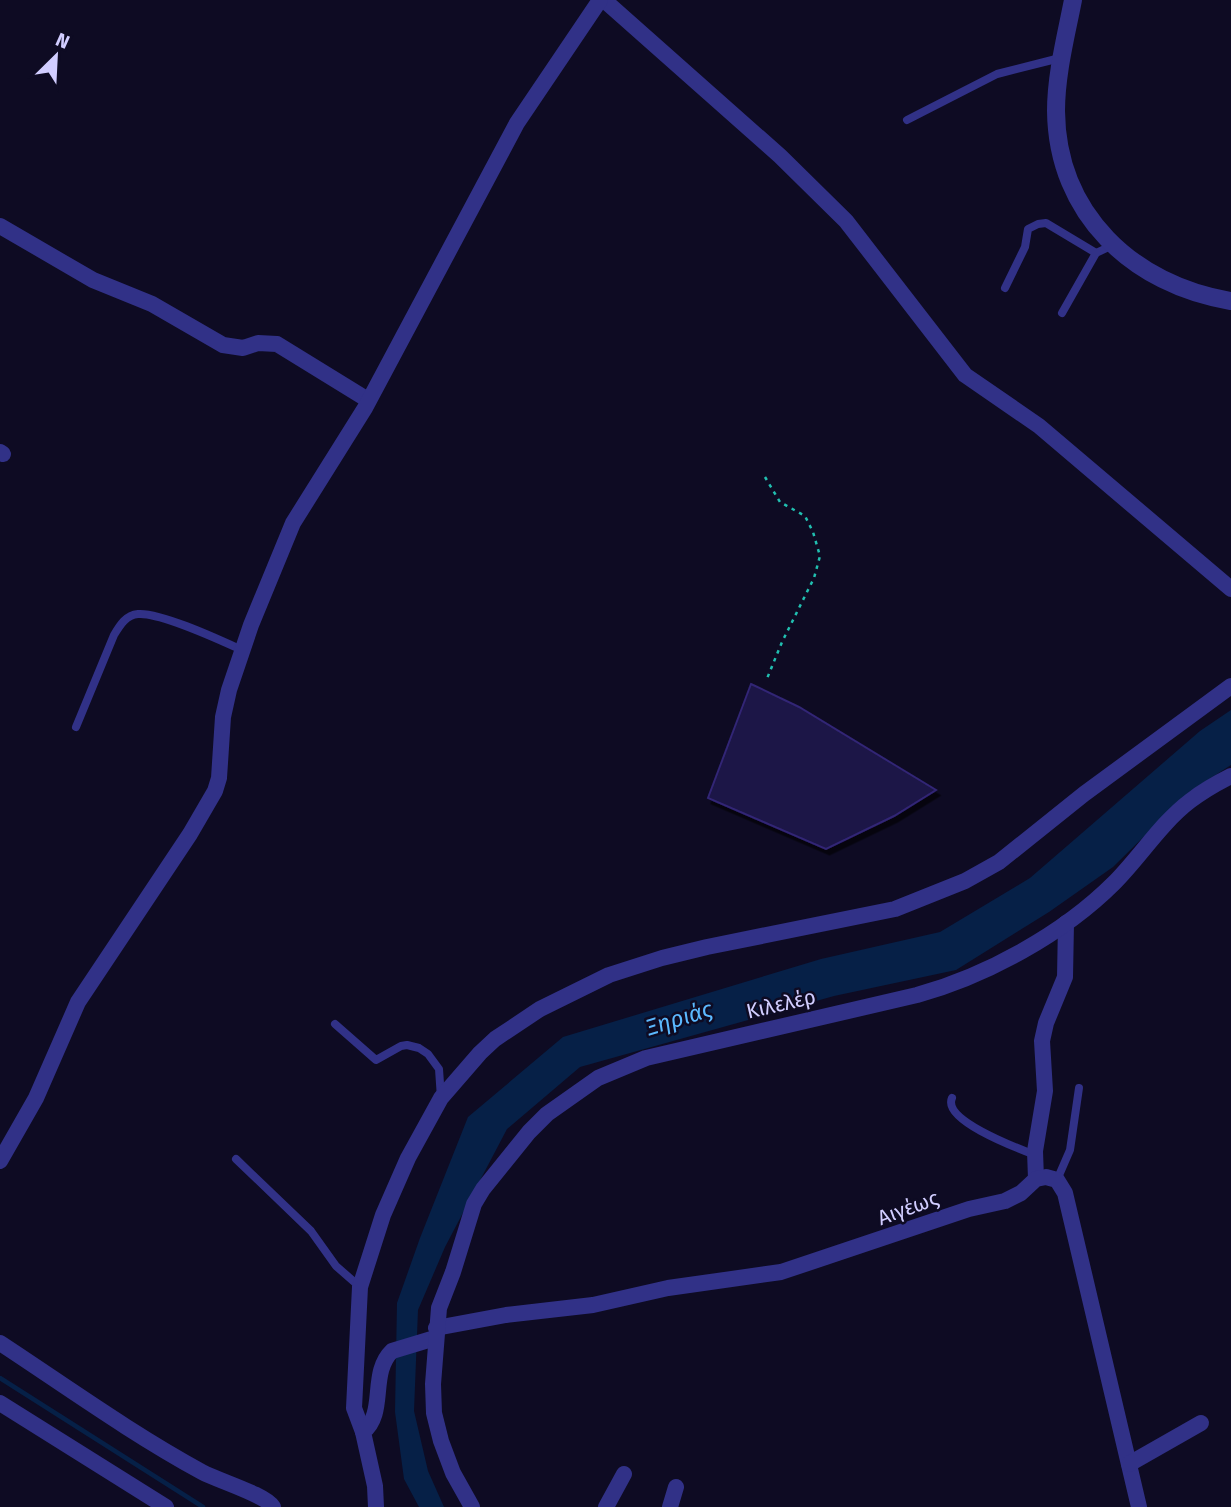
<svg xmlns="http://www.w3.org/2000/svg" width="1231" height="1507" viewBox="0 0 1231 1507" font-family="'Fira Sans',sans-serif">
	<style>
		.water { fill: #062047 }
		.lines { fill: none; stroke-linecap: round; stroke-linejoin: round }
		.stream { stroke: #062047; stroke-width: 4.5 }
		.building { fill: #1d1546; stroke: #312575; stroke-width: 2; filter: url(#shadow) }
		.path { stroke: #21bfb0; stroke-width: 2.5; stroke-dasharray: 3.5 5; stroke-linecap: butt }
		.service { stroke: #313187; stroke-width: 8 }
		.minor { stroke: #313187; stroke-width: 16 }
		.tertiary { stroke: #313187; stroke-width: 18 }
		.labels { text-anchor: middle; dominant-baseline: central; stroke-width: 5; stroke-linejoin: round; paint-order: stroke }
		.street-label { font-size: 21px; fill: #d1cdff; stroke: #0e0b23 }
		.water-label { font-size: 23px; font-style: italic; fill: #5bb9ff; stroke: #0e0b23 }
	</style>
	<defs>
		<filter id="shadow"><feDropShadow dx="3.5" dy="5.5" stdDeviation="0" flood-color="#0009"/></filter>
	</defs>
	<rect width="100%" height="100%" fill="#0e0b23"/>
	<polygon class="water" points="1231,710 1231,765 1189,792 1113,867 1049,912 956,970 834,996 580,1067 507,1129 445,1247 418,1310 414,1411 428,1471 444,1507 419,1507 404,1479 395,1412 397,1303 420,1238 468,1117 563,1037 821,959 940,932 1030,878 1200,731"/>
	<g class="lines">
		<polyline class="stream" points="0,1378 203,1507"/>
	</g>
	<polygon class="building" points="751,684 799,707 936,790 894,816 826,849 708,798"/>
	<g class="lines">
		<polyline class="path" points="765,477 780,502 805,516 813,532 820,556 814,578 782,642 766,681"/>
		<g class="service">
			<polyline points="907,120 997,74 1060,58"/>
			<polyline points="1005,288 1025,247 1028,229 1038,224 1046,223 1096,253 1113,245"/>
			<polyline points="1062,313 1096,253"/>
			<path d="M 76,727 L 114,635 C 120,625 126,615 138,614 C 160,612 220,640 242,650"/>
			<polyline points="335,1024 376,1060 401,1046 407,1045 419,1048 428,1054 439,1069 441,1098"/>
			<path d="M 952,1098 C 942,1120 1017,1148 1035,1155"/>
			<polyline points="236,1159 311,1231 336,1266 360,1287"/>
			<polyline points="1057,1180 1070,1150 1079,1088"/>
		</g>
		<g class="minor">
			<polyline points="604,0 780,156 846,221 965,375 1039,426 1231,589"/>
			<polyline points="0,226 93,280 152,304 223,345 243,348 258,343 277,344 368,400"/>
			<polyline points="0,452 3,454"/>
			<polyline points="0,1161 36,1098 78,1002 190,834 215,791 219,778 223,717 229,690 251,625 293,523 365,408 517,123 600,0"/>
			<polyline points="1036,1179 1035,1151 1045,1091 1042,1041 1046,1023 1065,977 1066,923"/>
			<polyline points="436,1328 506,1315 593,1305 668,1288 781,1272 969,1209 1005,1201 1021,1193 1036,1179 1046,1177 1057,1180 1065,1193 1139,1507"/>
			<path d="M 0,1343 C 67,1387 132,1434 202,1472 C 219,1481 266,1495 273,1507"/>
			<polyline points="0,1403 166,1507"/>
			<polyline points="363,1432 354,1408 360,1287 383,1215 408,1158 441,1098 480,1053 495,1039 540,1009 609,975 662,958 707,947 895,909 965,881 999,862 1084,794 1231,686"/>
			<polyline points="1129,1464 1201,1423"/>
			<path d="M 376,1507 L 375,1486 L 363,1432 C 387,1413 369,1373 392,1351 L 435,1338"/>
			<path d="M 472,1507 L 453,1473 L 441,1441 L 434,1413 L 433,1384 L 439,1308 L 453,1272 L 474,1204 L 483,1189 L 529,1132 L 547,1114 L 598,1078 L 646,1058 L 917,995 C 986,976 1063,934 1114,883 C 1140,857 1161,823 1190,801 C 1203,791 1217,783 1231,776"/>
			<polyline points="606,1507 624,1474"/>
			<polyline points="670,1507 676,1487"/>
		</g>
		<path class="tertiary" d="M 1073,0 C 1066,36 1056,74 1056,111 C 1057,214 1133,285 1231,301"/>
	</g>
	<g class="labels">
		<g class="street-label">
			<text transform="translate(781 1004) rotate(-13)">Κιλελέρ</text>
			<text transform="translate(908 1208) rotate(-20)">Αιγέως</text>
		</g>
		<g class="water-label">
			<text transform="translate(679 1018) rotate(-17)">Ξηριάς</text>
		</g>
	</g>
	<g transform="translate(56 56) rotate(24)" stroke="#0e0b23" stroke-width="5" paint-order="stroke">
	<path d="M0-5L12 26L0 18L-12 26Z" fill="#d1cdff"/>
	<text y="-10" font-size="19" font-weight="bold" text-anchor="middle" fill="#d1cdff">N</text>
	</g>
</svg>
